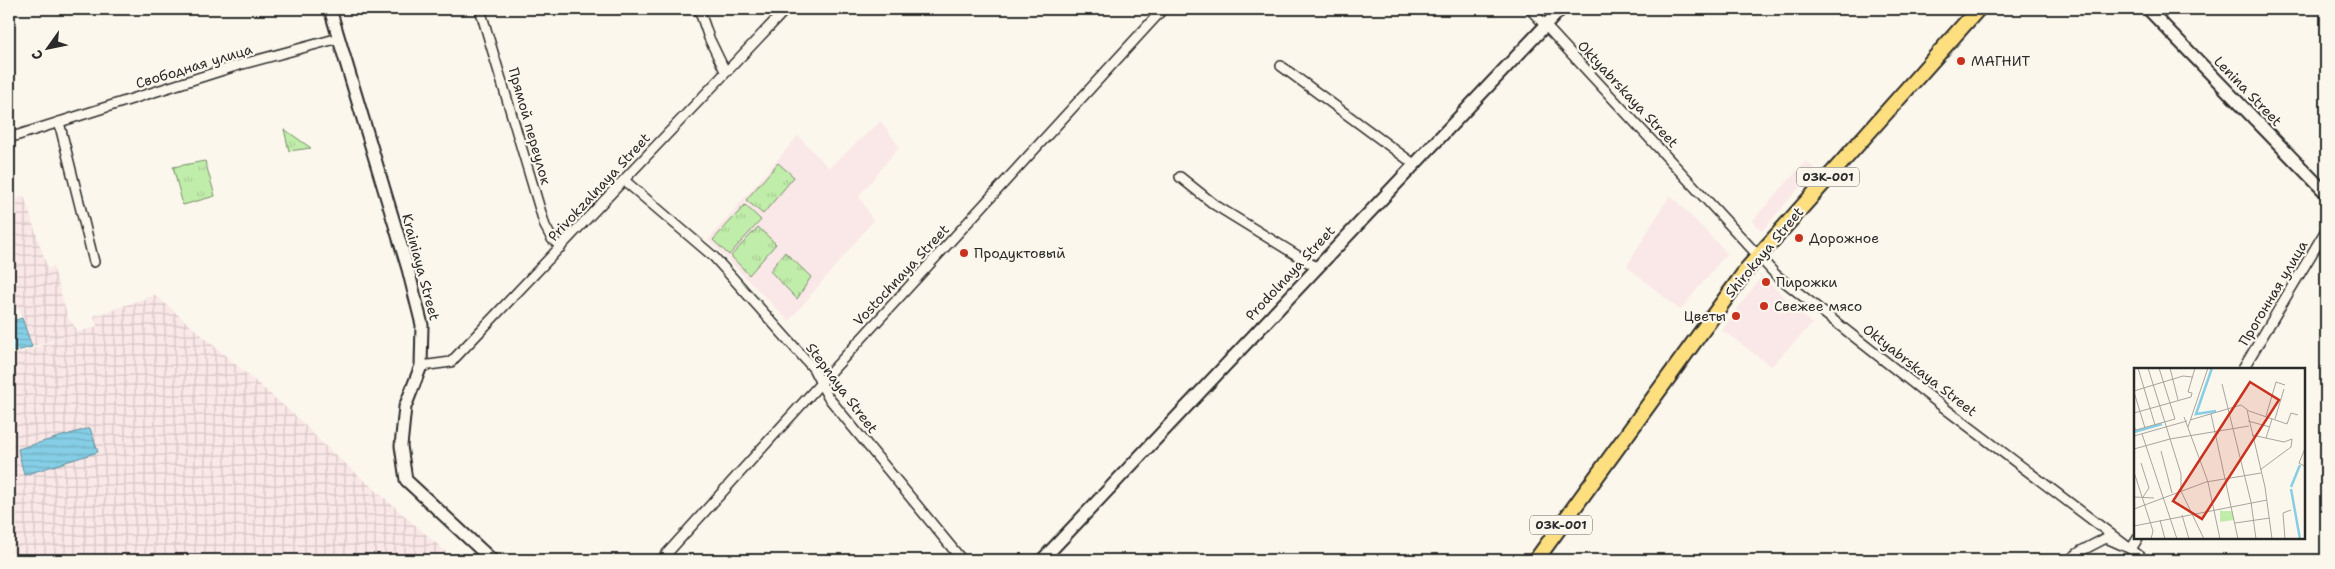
<svg xmlns="http://www.w3.org/2000/svg" width="2335" height="569" viewBox="0 0 2335 569" font-family="'Shantell Sans',sans-serif">
	<style>
		.built { fill: #fae7e7 }
		.industrial { fill: url(#industrial-grid) }
		.park { fill: url(#park-tufts); stroke: #768c6a }
		.water { fill: url(#water-rules); stroke: #618d9b }
		.lines { fill: none; stroke-linecap: round; stroke-linejoin: round }
		.street-casing { stroke: #2b2b2b; stroke-width: 12 }
		.secondary-casing { stroke: #2b2b2b; stroke-width: 15 }
		.primary-casing { stroke: #2b2b2b; stroke-width: 18 }
		.street { stroke: #fbf7ec; stroke-width: 9 }
		.secondary { stroke: #fbf7ec; stroke-width: 11 }
		.primary { stroke: #fedf80; stroke-width: 14 }
		.poi-dot { fill: #c8321e; stroke: #fbf7ec; stroke-width: 2 }
		.labels { text-anchor: middle; dominant-baseline: central; stroke-width: 4.5; stroke-linejoin: round; paint-order: stroke }
		.shield { fill: #fbf7ec; stroke: #696865; stroke-width: 1 }
		.shield-label { font-size: 12px; font-weight: bold; fill: #2b2b2b }
		.poi-label { font-size: 14px; fill: #2b2b2b; stroke: #fbf7ec; text-anchor: start }
		.street-label { font-size: 14px; fill: #2b2b2b; stroke: #fbf7ec }
		.inset-river { fill: none; stroke: #85cee5; stroke-width: 2.5 }
		.inset-road { fill: none; stroke: #a8a59f; stroke-width: 1 }
		.view { fill: #c8321e; fill-opacity: 0.15; stroke: #c8321e; stroke-width: 2.5 }
		.inset-edge { fill: none; stroke: #2b2b2b; stroke-width: 2.5 }
	</style>
	<defs>
		<pattern id="industrial-grid" width="8" height="8" patternUnits="userSpaceOnUse" patternTransform="scale(1.25)"><rect width="8" height="8" fill="#fae7e7"/><path d="M0 4h8M4 0v8" fill="none" stroke="#d6c6c6"/></pattern>
		<pattern id="park-tufts" width="24" height="20" patternUnits="userSpaceOnUse" patternTransform="scale(1.25)"><rect width="24" height="20" fill="#c1edaa"/><path d="M3 7l-1-3M5 7V3M7 7l1-3M15 17l-1-3M17 17v-4M19 17l1-3" fill="none" stroke="#a6cb92"/></pattern>
		<pattern id="water-rules" width="6" height="5" patternUnits="userSpaceOnUse" patternTransform="scale(1.25)"><rect width="6" height="5" fill="#85cee5"/><path d="M0 2.5h6" fill="none" stroke="#73b1c5"/></pattern>
	</defs>
	<rect width="100%" height="100%" fill="#fbf7ec"/>
	<filter id="ink" filterUnits="userSpaceOnUse"><feTurbulence type="fractalNoise" baseFrequency=".02" numOctaves="2"/><feDisplacementMap in="SourceGraphic" scale="10" xChannelSelector="R" yChannelSelector="G"/><feConvolveMatrix kernelMatrix="1 2 1 2 8 2 1 2 1" color-interpolation-filters="sRGB"/></filter>
	<g filter="url(#ink)">
		<g class="built">
			<polygon points="881,121 899,147 859,196 873,221 789,321 708,240 798,136 829,168"/>
			<polygon points="1806,161 1815,169 1762,231 1752,221"/>
			<polygon points="1670,195 1727,253 1680,310 1627,266"/>
			<polygon points="1762,276 1812,324 1771,366 1722,330"/>
		</g>
		<polygon class="industrial" points="24,196 48,270 53,266 68,318 79,332 97,326 94,316 155,295 299,419 324,445 455,560 9,560 9,357 74,334 30,347 19,308 9,311 9,202"/>
		<g class="park">
			<polygon points="284,129 311,148 289,151"/>
			<polygon points="205,161 215,196 183,205 173,167"/>
			<polygon points="778,163 794,177 763,214 746,200"/>
			<polygon points="745,205 761,220 729,255 713,240"/>
			<polygon points="758,227 776,244 749,275 731,256"/>
			<polygon points="785,252 811,277 797,299 770,271"/>
		</g>
		<g class="water">
			<polygon points="22,318 32,347 9,353 9,322"/>
			<polygon points="90,428 98,452 24,475 18,449"/>
		</g>
		<g class="lines">
			<defs>
				<g id="street">
					<polyline points="480,9 545,226 552,239 561,247"/>
					<polyline points="699,9 709,38 725,71"/>
					<polyline points="1530,9 1776,275 1947,410 2145,560"/>
					<polyline points="1281,66 1414,164"/>
					<polyline points="59,122 94,262"/>
					<polyline points="9,138 239,65 339,38"/>
					<polyline points="1180,177 1215,205 1316,267"/>
					<polyline points="625,181 714,257 813,368 828,397 962,560"/>
					<polyline points="421,366 451,362 786,9"/>
					<polyline points="2243,369 2326,230"/>
					<polyline points="661,560 829,374 1163,9"/>
					<polyline points="2069,560 2081,551 2106,538 2131,549 2138,538"/>
				</g>
				<g id="secondary">
					<polyline points="330,9 408,269 422,325 421,366 405,407 401,446 406,480 492,560"/>
					<polyline points="2148,9 2326,193"/>
					<polyline points="1042,560 1561,9"/>
				</g>
				<polyline id="primary" points="1536,560 1747,269 1978,9"/>
			</defs>
			<use href="#street" class="street-casing"/>
			<use href="#secondary" class="secondary-casing"/>
			<use href="#primary" class="primary-casing"/>
			<use href="#street" class="street"/>
			<use href="#secondary" class="secondary"/>
			<use href="#primary" class="primary"/>
		</g>
	</g>
	<g class="poi-dot">
		<circle cx="1961" cy="61" r="5"/>
		<circle cx="1799" cy="238" r="5"/>
		<circle cx="964" cy="253" r="5"/>
		<circle cx="1766" cy="282" r="5"/>
		<circle cx="1764" cy="306" r="5"/>
		<circle cx="1736" cy="316" r="5"/>
	</g>
	<g class="labels">
		<g class="shield">
			<rect x="1797" y="167.5" width="62" height="19" rx="4"/>
			<rect x="1530" y="515.5" width="62" height="19" rx="4"/>
		</g>
		<g class="shield-label">
			<text x="1828" y="177">03К-001</text>
			<text x="1561" y="525">03К-001</text>
		</g>
		<g class="poi-label">
			<text x="1971" y="61">МАГНИТ</text>
			<text x="1809" y="238">Дорожное</text>
			<text x="974" y="253">Продуктовый</text>
			<text x="1776" y="282">Пирожки</text>
			<text x="1774" y="306">Свежее мясо</text>
			<text x="1726" y="316" text-anchor="end">Цветы</text>
		</g>
		<g class="street-label">
			<text transform="translate(194 66) rotate(-17)">Свободная улица</text>
			<text transform="translate(2248 91) rotate(46)">Lenina Street</text>
			<text transform="translate(1628 94) rotate(47)">Oktyabrskaya Street</text>
			<text transform="translate(530 126) rotate(74)">Прямой переулок</text>
			<text transform="translate(599 187) rotate(-47)">Privokzalnaya Street</text>
			<text transform="translate(1764 252) rotate(-50)">Shirokaya Street</text>
			<text transform="translate(421 267) rotate(75)">Krainiaya Street</text>
			<text transform="translate(1290 273) rotate(-47)">Prodolnaya Street</text>
			<text transform="translate(901 275) rotate(-47)">Vostochnaya Street</text>
			<text transform="translate(2273 293) rotate(-59)">Прогонная улица</text>
			<text transform="translate(1920 370) rotate(38)">Oktyabrskaya Street</text>
			<text transform="translate(842 388) rotate(53)">Stepnaya Street</text>
		</g>
	</g>
	<g transform="translate(2134 368)">
		<rect width="171" height="171" fill="#fbf7ec"/>
		<path d="M 86,140 L 87,143 L 98,143 L 100,152 L 86,154 Z" fill="#c1edaa"/>
		<path class="inset-river" d="M 78,0 L 62,46 L 82,43M 0,64 L 28,56M 157,119 L 166,97M 157,121 L 166,171"/>
		<path class="inset-road" d="M 4,0 L 21,57M 14,0 L 47,106 L 47,123 L 70,171M 36,0 L 44,32M 88,16 L 117,134 L 122,171M 0,23 L 49,8 L 58,9M 0,24 L 11,60M 54,24 L 61,0M 113,42 L 131,119 L 138,171M 0,45 L 57,29 L 58,25 L 54,24M 77,46 L 104,171M 132,48 L 142,14 L 151,17M 50,49 L 74,114 L 86,171M 141,51 L 150,21M 56,52 L 107,37 L 115,43 L 153,56 L 157,45 L 164,47M 114,53 L 136,59M 0,59 L 2,62 L 41,51 L 25,0M 54,59 L 74,0M 8,66 L 43,171M 118,67 L 150,74 L 158,71 L 157,79 L 126,102M 0,68 L 53,53M 132,70 L 138,51M 172,78 L 165,95 L 172,99M 0,81 L 36,71 L 115,58M 27,83 L 38,125M 7,95 L 15,120 L 9,129M 0,104 L 19,163 L 17,171M 0,129 L 20,130M 0,141 L 72,114 L 127,105M 48,147 L 55,171M 26,152 L 31,171M 101,155 L 136,150M 0,158 L 133,132M 151,171 L 149,145 L 157,142"/>
		<path class="view" d="M 116,14 L 145,32 L 68,151 L 39,133 Z"/>
		<rect width="171" height="171" class="inset-edge"/>
	</g>
	<rect width="2335" height="569" fill="none" stroke="#fbf7ec" stroke-width="30"/>
	<rect x="15" y="15" width="2305" height="539" fill="none" stroke="#2b2b2b" stroke-width="2" filter="url(#ink)"/>
	<g transform="translate(48 48) rotate(237)" stroke="#fbf7ec" stroke-width="4" paint-order="stroke">
	<path d="M0-4L9 19L0 12L-9 19Z" fill="#2b2b2b"/>
	<text y="-8" font-size="14" font-weight="bold" text-anchor="middle" fill="#2b2b2b">С</text>
	</g>
</svg>
